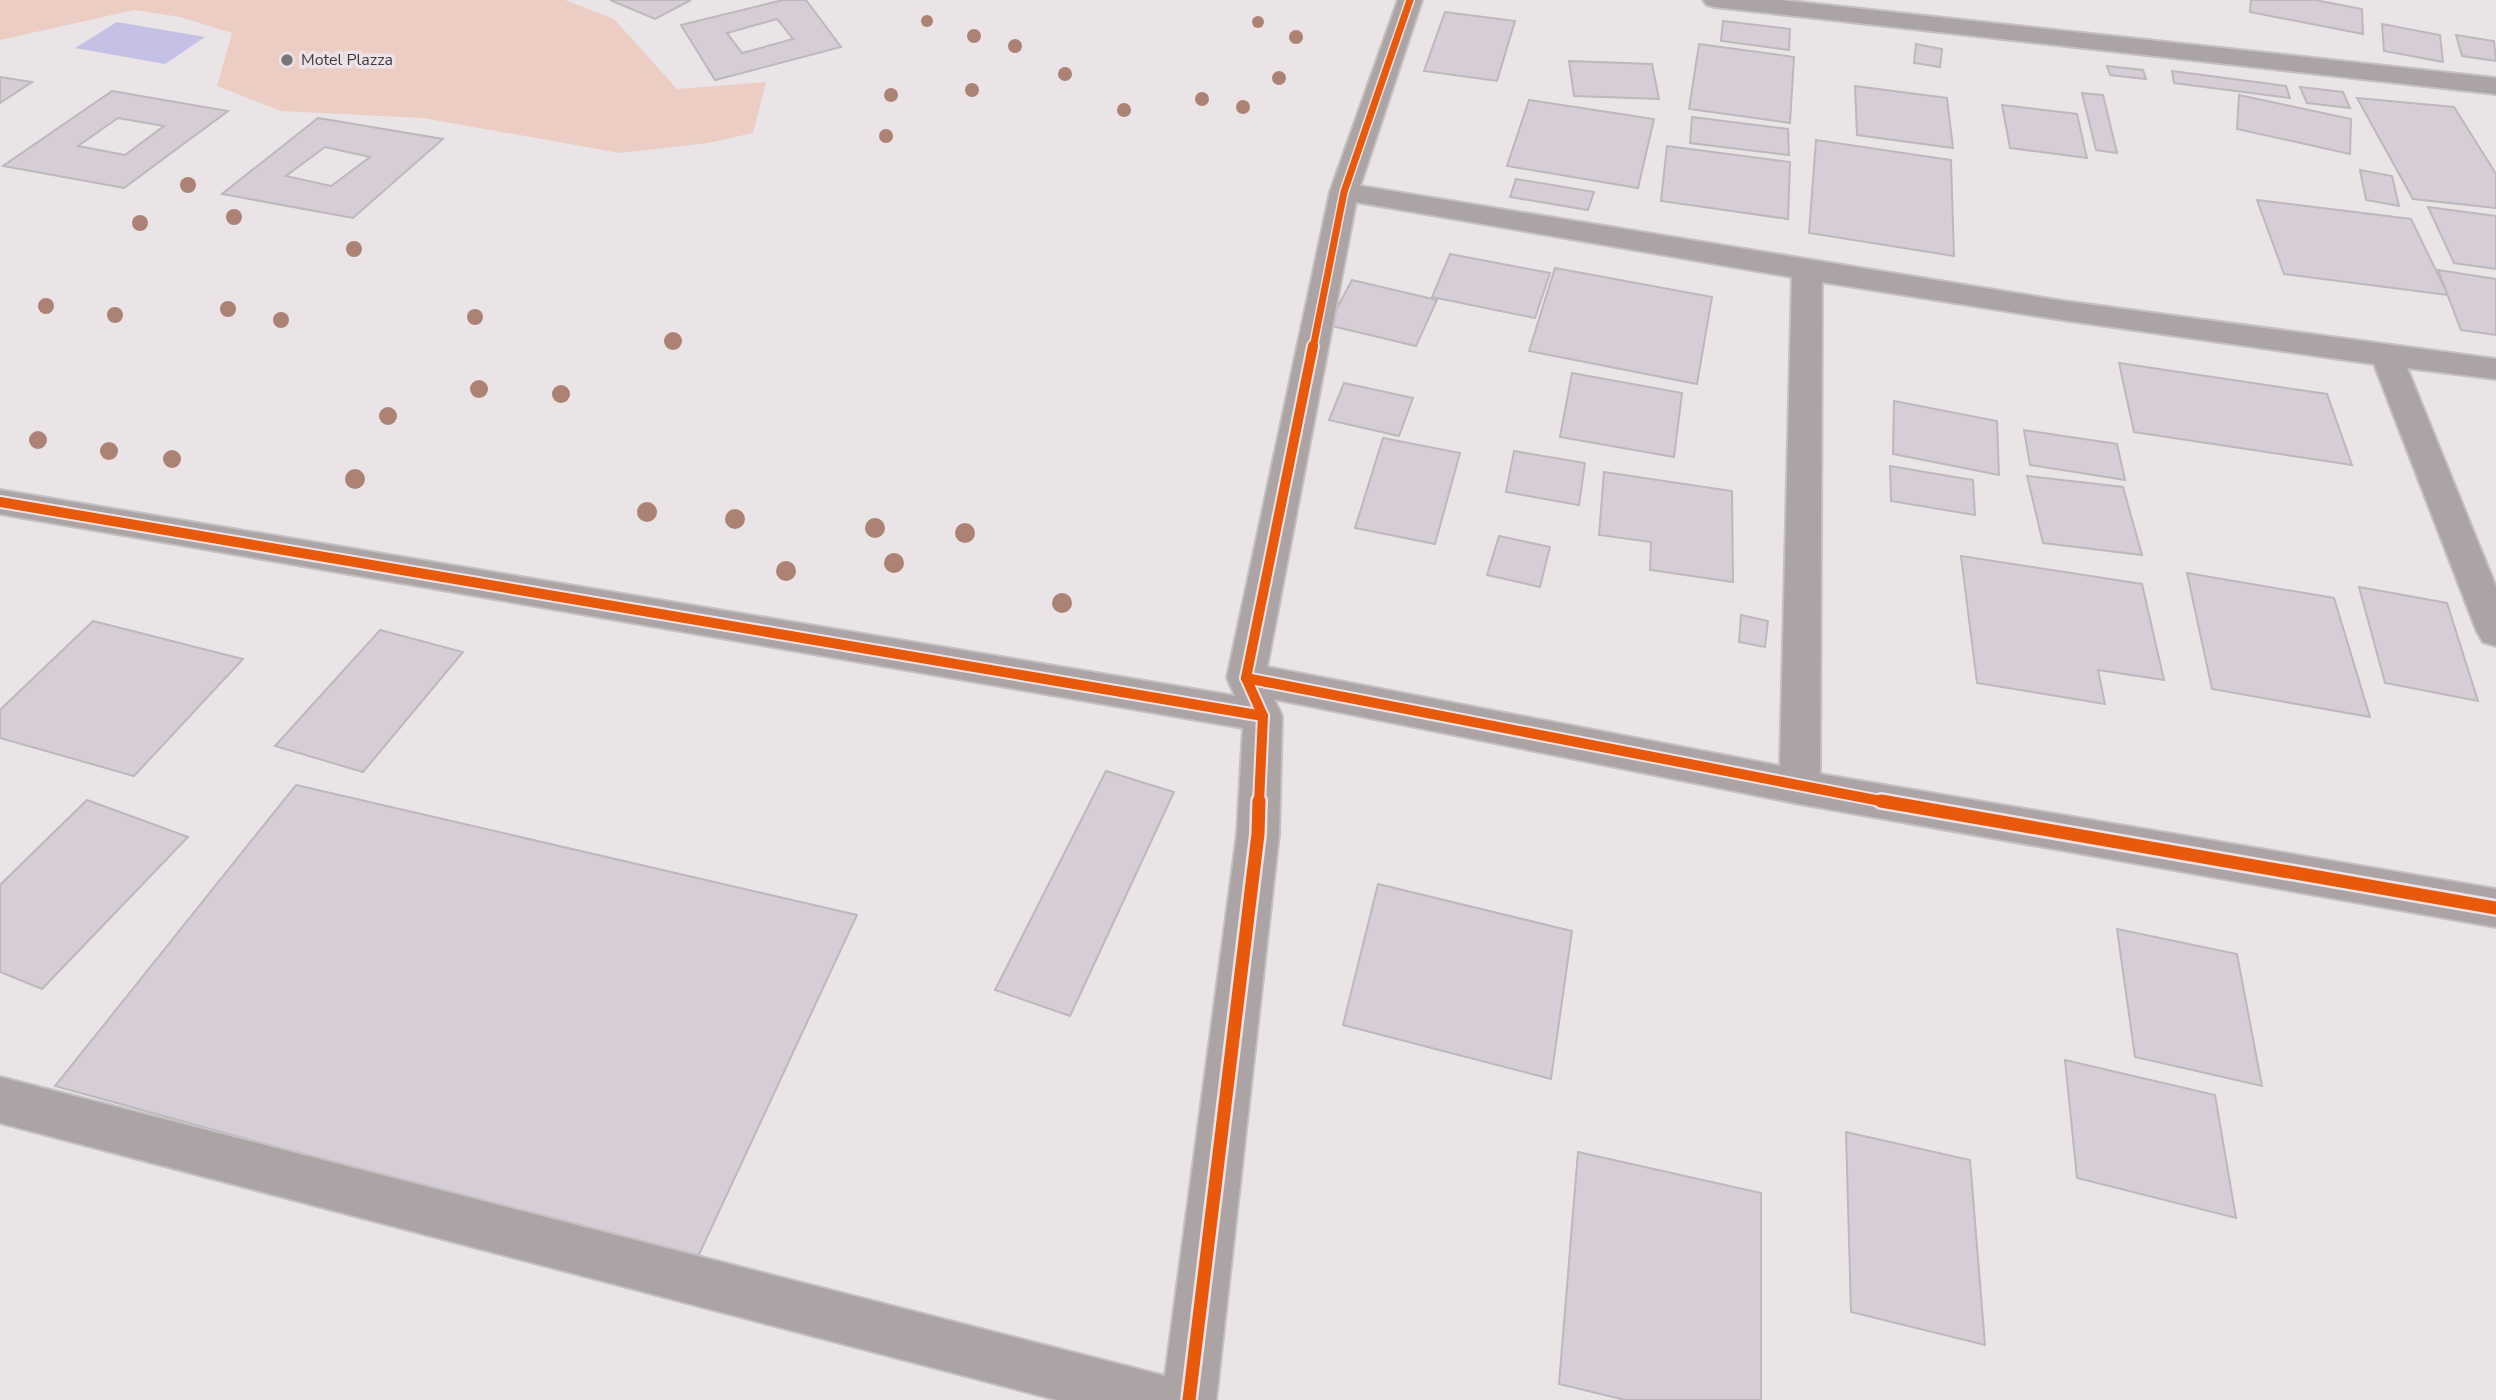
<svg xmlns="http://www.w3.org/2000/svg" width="2496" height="1400" viewBox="0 0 2496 1400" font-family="'Nunito Sans',sans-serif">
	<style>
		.green { fill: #eccdc4 }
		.water { fill: #c5c0e6 }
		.building { fill: #d6cdd7; stroke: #bcb8bb; stroke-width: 2; fill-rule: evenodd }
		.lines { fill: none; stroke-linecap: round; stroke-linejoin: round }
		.minor-casing { stroke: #c3c0c2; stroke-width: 4 }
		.minor { fill: #aca3a4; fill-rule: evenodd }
		.cycleway-far2-casing { stroke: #ece2e7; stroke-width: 10 }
		.cycleway-far1-casing { stroke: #ece2e7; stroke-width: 14 }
		.cycleway-casing { stroke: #ece2e7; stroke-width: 18 }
		.cycleway-far2 { stroke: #e8590c; stroke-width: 7 }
		.cycleway-far1 { stroke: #e8590c; stroke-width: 10 }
		.cycleway { stroke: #e8590c; stroke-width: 13 }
		.tree { fill: #ac8275 }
		.poi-dot { fill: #7a7678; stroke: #ece2e7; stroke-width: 2.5 }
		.labels { text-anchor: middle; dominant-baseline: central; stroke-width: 7; stroke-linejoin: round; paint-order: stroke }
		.far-poi-label { font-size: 16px; fill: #3e3b3d; stroke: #ece2e7; text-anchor: start }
	</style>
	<rect width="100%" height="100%" fill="#eae4e7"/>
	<polygon class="green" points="0,0 565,0 614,19 677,89 766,82 753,133 708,143 620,153 423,118 281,111 217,86 232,33 180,17 134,10 0,40"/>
	<polygon class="water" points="117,22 205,37 165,64 75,48"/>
	<g class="building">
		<polygon points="610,0 691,0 655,19"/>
		<path d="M 783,0 L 806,0 L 841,47 L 715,80 L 681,25 ZM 777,19 L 793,39 L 742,53 L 727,33 Z"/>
		<polygon points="2251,0 2315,0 2362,9 2363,34 2250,12"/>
		<polygon points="1445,12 1515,21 1497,81 1424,71"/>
		<polygon points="1723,21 1790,29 1789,50 1721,41"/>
		<polygon points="2382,24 2440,35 2443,62 2384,51"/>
		<polygon points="2456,35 2494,41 2496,61 2462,56"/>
		<polygon points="1699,44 1794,57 1790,123 1689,109"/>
		<polygon points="1916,44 1942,49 1940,67 1914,63"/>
		<polygon points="1569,61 1652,64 1659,99 1574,96"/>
		<polygon points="2107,66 2143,70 2146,79 2110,75"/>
		<polygon points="2172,71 2286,86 2290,98 2174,83"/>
		<polygon points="0,77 32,82 0,103"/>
		<polygon points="1855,86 1947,98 1953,148 1857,135"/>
		<polygon points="2300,87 2343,92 2350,108 2307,103"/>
		<path d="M 112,91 L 228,111 L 124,188 L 3,166 ZM 118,118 L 164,126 L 125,155 L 78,146 Z"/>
		<polygon points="2082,93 2103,95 2117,153 2096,150"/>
		<polygon points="2239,95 2351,119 2350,154 2237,129"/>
		<polygon points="2357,98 2454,107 2496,174 2496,208 2413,199"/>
		<polygon points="1529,100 1654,119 1638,188 1507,166"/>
		<polygon points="2002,105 2077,114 2087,158 2010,148"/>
		<polygon points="1692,117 1788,129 1789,155 1690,143"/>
		<path d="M 318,118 L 443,139 L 353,218 L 222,194 ZM 325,147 L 370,157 L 331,186 L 286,176 Z"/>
		<polygon points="1816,140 1951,160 1954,256 1809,233"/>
		<polygon points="1667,146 1790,162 1788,219 1661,201"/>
		<polygon points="2360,170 2392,176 2399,206 2366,200"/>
		<polygon points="1516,179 1594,192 1588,210 1510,197"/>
		<polygon points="2257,200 2411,219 2448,295 2284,274"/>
		<polygon points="2428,207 2496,216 2496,269 2454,263"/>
		<polygon points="1450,254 1550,273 1535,318 1432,297"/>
		<polygon points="1555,268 1712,297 1697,384 1529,351"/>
		<polygon points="2438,270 2496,279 2496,335 2461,330"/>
		<polygon points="1352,280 1437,300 1416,346 1328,325"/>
		<polygon points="2119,363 2327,394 2352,465 2134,432"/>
		<polygon points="1572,373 1682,393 1674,457 1560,437"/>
		<polygon points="1344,383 1413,398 1399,436 1329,420"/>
		<polygon points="1894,401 1997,421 1999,475 1893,454"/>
		<polygon points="2024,430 2117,444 2125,480 2030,465"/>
		<polygon points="1383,438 1460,453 1435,544 1355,528"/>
		<polygon points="1514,451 1585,463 1579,505 1506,492"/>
		<polygon points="1890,466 1973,480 1975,515 1891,501"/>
		<polygon points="1604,472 1732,491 1733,582 1650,570 1651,542 1599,535"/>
		<polygon points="2027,476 2123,487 2142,555 2043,543"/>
		<polygon points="1499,536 1550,547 1540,587 1487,575"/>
		<polygon points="1961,556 2142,584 2164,680 2098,670 2105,704 1977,683"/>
		<polygon points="2187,573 2334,598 2370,717 2212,689"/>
		<polygon points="2359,587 2447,603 2478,701 2385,683"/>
		<polygon points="1741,615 1768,621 1765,647 1739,642"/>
		<polygon points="93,621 243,659 134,776 0,738 0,710"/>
		<polygon points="380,630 463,652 363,772 275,746"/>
		<polygon points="1106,771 1174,792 1070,1016 995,990"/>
		<polygon points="296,785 857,915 695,1263 55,1086"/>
		<polygon points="87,800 188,837 42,989 0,972 0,885"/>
		<polygon points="1378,884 1572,931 1551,1079 1343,1025"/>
		<polygon points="2117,929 2237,954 2262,1086 2135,1057"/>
		<polygon points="2065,1060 2215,1095 2236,1218 2077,1178"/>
		<polygon points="1846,1132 1970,1160 1985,1345 1851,1312"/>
		<polygon points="1578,1152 1761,1193 1761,1400 1625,1400 1559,1384"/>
	</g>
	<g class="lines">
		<defs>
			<g id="minor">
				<path d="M 1398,0 L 1422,0 L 1360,186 L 2063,301 L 2496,359 L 2496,379 L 2407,368 L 2496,587 L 2496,646 L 2483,642 L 2477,632 L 2374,364 L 2063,320 L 1822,282 L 1820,774 L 2496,889 L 2496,927 L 1800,804 L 1274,699 L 1282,716 L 1279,834 L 1216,1400 L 1057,1400 L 0,1123 L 0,1077 L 1165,1376 L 1237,834 L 1243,728 L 0,514 L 0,490 L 1235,696 L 1227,678 L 1330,192 ZM 1356,202 L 1792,277 L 1780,766 L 1267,667 Z"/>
				<polygon points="1703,0 1780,0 2496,78 2496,94 1715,7 1707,5"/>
			</g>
		</defs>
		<use href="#minor" class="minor-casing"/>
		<use href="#minor" class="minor"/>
		<defs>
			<polyline id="cycleway-far2" points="1313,348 1344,192 1410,0"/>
			<g id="cycleway-far1">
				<polyline points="0,502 1263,716"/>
				<polyline points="1246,678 1891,803"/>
				<polyline points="1259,803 1263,716 1246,678 1313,346"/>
			</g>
			<g id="cycleway">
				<polyline points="1881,801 2496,908"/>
				<polyline points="1189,1400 1258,834 1259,801"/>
			</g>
		</defs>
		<use href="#cycleway-far2" class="cycleway-far2-casing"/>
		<use href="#cycleway-far1" class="cycleway-far1-casing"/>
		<use href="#cycleway" class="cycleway-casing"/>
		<use href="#cycleway-far2" class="cycleway-far2"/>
		<use href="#cycleway-far1" class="cycleway-far1"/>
		<use href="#cycleway" class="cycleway"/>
	</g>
	<g class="tree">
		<circle cx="927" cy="21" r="6"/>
		<circle cx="1258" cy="22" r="6"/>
		<circle cx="974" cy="36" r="7"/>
		<circle cx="1296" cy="37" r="7"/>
		<circle cx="1015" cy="46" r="7"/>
		<circle cx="1065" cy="74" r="7"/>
		<circle cx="1279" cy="78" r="7"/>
		<circle cx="972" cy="90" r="7"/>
		<circle cx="891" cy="95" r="7"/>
		<circle cx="1202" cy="99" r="7"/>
		<circle cx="1243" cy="107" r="7"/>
		<circle cx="1124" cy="110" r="7"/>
		<circle cx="886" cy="136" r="7"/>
		<circle cx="188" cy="185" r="8"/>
		<circle cx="234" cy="217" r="8"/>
		<circle cx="140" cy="223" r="8"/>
		<circle cx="354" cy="249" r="8"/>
		<circle cx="46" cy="306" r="8"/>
		<circle cx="228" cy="309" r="8"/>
		<circle cx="115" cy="315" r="8"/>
		<circle cx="475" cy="317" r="8"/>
		<circle cx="281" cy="320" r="8"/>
		<circle cx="673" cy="341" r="9"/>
		<circle cx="479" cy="389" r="9"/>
		<circle cx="561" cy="394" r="9"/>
		<circle cx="388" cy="416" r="9"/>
		<circle cx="38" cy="440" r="9"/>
		<circle cx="109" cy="451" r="9"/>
		<circle cx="172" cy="459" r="9"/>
		<circle cx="355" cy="479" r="10"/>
		<circle cx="647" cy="512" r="10"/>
		<circle cx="735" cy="519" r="10"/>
		<circle cx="875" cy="528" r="10"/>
		<circle cx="965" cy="533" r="10"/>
		<circle cx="894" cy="563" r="10"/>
		<circle cx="786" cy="571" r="10"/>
		<circle cx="1062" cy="603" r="10"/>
	</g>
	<circle class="poi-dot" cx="287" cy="60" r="7"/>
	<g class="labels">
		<g class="far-poi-label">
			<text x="301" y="60">Motel Plazza</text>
		</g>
	</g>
</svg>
